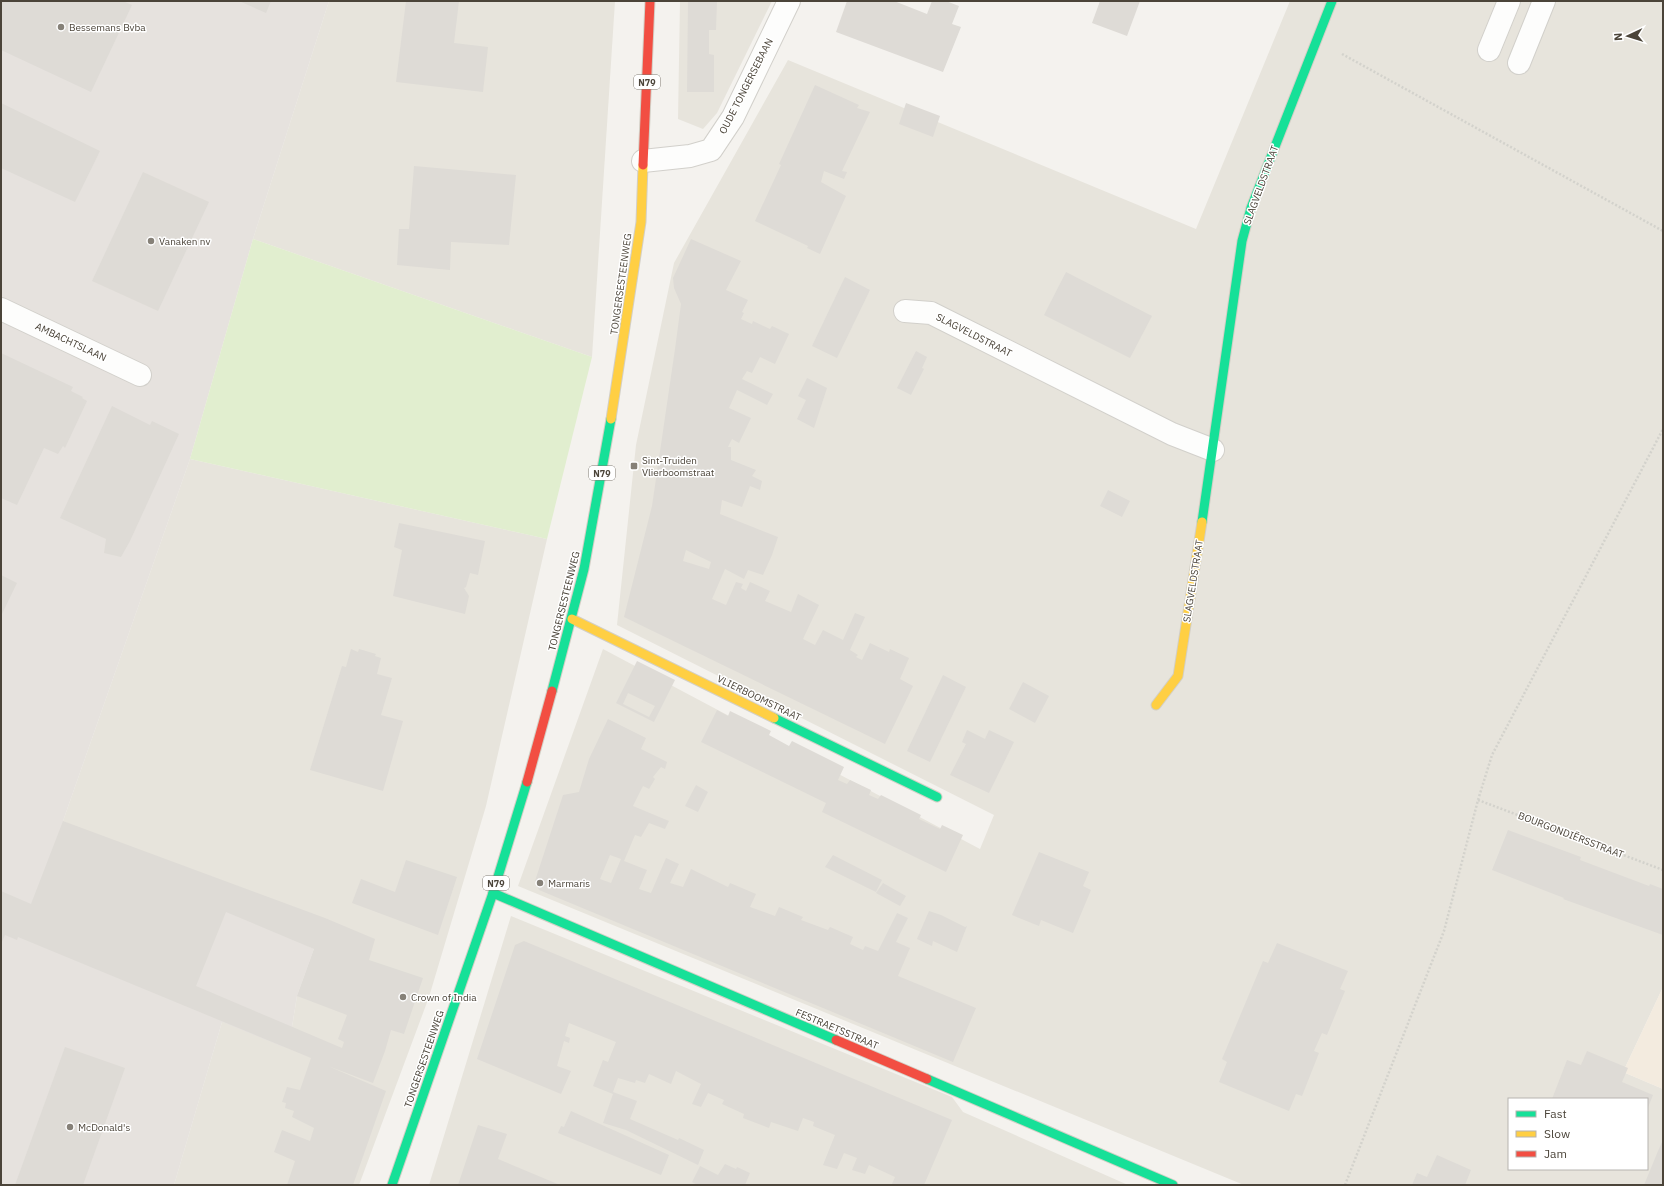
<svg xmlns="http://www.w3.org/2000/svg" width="1664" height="1186" viewBox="0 0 1664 1186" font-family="'IBM Plex Sans',sans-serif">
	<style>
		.residential { fill: #e7e4dc; fill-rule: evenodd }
		.commercial { fill: #f3ebdf }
		.industrial { fill: #e6e2de }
		.green { fill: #e1eecf }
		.building { fill: #dedbd6; fill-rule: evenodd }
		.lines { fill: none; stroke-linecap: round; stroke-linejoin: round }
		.street-casing { stroke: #d2d0cb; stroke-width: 24 }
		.fast-casing { stroke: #d3cfc5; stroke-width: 11 }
		.slow-casing { stroke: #d3cfc5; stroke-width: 11 }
		.jam-casing { stroke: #d3cfc5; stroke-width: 11 }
		.path { stroke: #d3d2cc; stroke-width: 2.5; stroke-dasharray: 2 2; stroke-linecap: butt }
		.street { stroke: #fdfdfc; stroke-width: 22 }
		.fast { stroke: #16e098; stroke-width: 9 }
		.slow { stroke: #ffcf43; stroke-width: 9 }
		.jam { stroke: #f24e42; stroke-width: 9 }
		.poi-dot { fill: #868178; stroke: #fff; stroke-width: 1.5 }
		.labels { text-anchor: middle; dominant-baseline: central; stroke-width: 3; stroke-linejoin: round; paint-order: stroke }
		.shield { fill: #fff; stroke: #817c74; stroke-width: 1 }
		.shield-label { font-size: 9px; font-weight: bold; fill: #4b4439 }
		.poi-label { font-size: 10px; fill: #4b4439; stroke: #fff; text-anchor: start }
		.street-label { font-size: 10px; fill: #4b4439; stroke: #fff }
	</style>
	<rect width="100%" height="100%" fill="#f4f2ee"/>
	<g class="residential">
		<polygon points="329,1 615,1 592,357 253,239"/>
		<polygon points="680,1 772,1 717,113 703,129 678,119"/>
		<path d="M 1290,1 L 1663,1 L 1663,987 L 1623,1072 L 1663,1089 L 1663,1185 L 1244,1185 L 518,886 L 603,649 L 980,849 L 994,815 L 617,625 L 636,445 L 674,263 L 788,60 L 1196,229 ZM 1509,1099 L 1647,1099 L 1647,1169 L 1509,1169 Z"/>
		<polygon points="190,459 547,539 486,806 429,997 359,1185 174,1185 222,1022 292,1027 297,996 314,949 63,821"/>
		<polygon points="511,916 952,1097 963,1112 1128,1185 429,1185"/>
	</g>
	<polygon class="commercial" points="1663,987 1663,1089 1623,1072"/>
	<polygon class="industrial" points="1,1 329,1 253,239 190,459 63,821 314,949 297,996 292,1027 283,1047 222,1022 174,1185 1,1185"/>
	<polygon class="green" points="253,239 592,357 547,539 190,459"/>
	<g class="building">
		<polygon points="1,1 123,1 132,5 91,92 1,50"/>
		<polygon points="239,1 271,1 266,13"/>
		<polygon points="406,1 459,1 454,43 488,47 483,92 396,82"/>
		<polygon points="688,1 717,1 716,30 709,30 709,54 714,55 714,92 687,92"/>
		<polygon points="847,1 894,1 927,14 932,1 946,1 959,6 952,24 961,27 943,72 836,32"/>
		<polygon points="1100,1 1140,1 1127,36 1092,23"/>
		<polygon points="815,85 859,105 857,108 870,112 842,171 847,172 844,179 824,171 821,182 846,196 820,254 807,248 808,246 755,221 781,165 779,164"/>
		<polygon points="1,103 100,151 75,202 1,168"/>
		<polygon points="906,103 940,116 933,137 899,124"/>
		<polygon points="414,166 516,175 509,245 451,242 450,270 397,265 399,229 409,229"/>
		<polygon points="143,172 209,202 158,311 92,281"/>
		<path d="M 691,239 L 741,261 L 726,290 L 748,300 L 742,312 L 744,313 L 741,319 L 752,324 L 753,321 L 770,329 L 772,326 L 789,334 L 775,364 L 760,357 L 752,373 L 747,371 L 742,379 L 773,394 L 767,405 L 737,390 L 729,408 L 751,418 L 739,443 L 732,439 L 728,447 L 731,447 L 731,460 L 756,470 L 752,476 L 762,481 L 760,490 L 750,486 L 742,507 L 722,500 L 720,514 L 778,537 L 772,555 L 763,575 L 748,570 L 744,579 L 725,569 L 712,599 L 726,605 L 736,582 L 743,584 L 741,588 L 746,591 L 750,582 L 770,591 L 765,601 L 791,612 L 798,594 L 819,605 L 803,639 L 815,645 L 823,630 L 843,640 L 855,613 L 865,617 L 850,650 L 858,655 L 856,657 L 862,660 L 870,643 L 889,652 L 890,649 L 909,658 L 900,679 L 913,686 L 885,744 L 624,617 L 652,506 L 675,349 L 681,304 L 674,288 L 673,278 ZM 686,550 L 711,562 L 709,569 L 683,561 Z"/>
		<polygon points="1066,272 1152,316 1130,358 1044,315"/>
		<polygon points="845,277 870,290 837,358 812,346"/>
		<polygon points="916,351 927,357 922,368 924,369 911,395 897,388"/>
		<polygon points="1,353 73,387 71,391 83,397 82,398 87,401 65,448 63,446 58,454 44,448 17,505 1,498"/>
		<polygon points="807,378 827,388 814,428 797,419 806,400 798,396"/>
		<polygon points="112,406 150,425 152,421 179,434 130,541 121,557 104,553 106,539 60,518"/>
		<polygon points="1108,490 1130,501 1122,517 1100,506"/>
		<polygon points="399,523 485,541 478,575 470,573 466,587 464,588 469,596 465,614 393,596 402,550 394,547"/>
		<polygon points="1,575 17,583 1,616"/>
		<polygon points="351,649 358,652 359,649 376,654 375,656 381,658 377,674 392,678 381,715 403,721 383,791 310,770 342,666 346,667"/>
		<path d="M 637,661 L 675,680 L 654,722 L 616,703 ZM 628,693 L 655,706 L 649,717 L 623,704 Z"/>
		<polygon points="943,675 966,687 930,762 907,751"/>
		<polygon points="1023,682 1049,696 1035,723 1009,709"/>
		<polygon points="717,710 728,716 730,711 771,731 769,735 789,746 792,741 844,767 838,780 847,784 850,780 871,790 869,795 878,799 881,795 921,815 919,819 940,829 942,825 963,835 946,872 822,812 826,803 701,742"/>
		<path d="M 608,719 L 646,738 L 641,749 L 667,762 L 665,769 L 661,767 L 653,777 L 655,779 L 649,789 L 643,786 L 633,806 L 669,821 L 665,829 L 649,823 L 641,837 L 635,835 L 624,861 L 647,870 L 639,889 L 651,893 L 666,858 L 679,864 L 670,883 L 683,887 L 691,869 L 728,887 L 730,883 L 756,894 L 750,907 L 775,916 L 779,907 L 803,917 L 801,920 L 828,930 L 830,927 L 853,937 L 850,944 L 863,950 L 865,946 L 878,951 L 897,913 L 908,918 L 896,942 L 910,948 L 898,976 L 976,1008 L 953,1062 L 539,890 L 535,881 L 563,795 L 579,792 L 589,759 ZM 610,855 L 621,859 L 611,883 L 600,879 Z"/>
		<polygon points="967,730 985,739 989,730 1014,742 989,793 950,775 966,744 962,742"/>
		<polygon points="696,785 708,792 698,812 685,806"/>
		<path d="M 63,821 L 325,918 L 375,939 L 369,960 L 423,978 L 404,1034 L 391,1030 L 385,1051 L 373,1083 L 328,1066 L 386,1091 L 353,1185 L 287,1185 L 295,1161 L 274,1152 L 282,1130 L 310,1141 L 314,1128 L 292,1117 L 294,1111 L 285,1108 L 286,1103 L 282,1102 L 287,1087 L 300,1090 L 311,1058 L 18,937 L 17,940 L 5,935 L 1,944 L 1,891 L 31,904 ZM 226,912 L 314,949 L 297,996 L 347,1015 L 338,1039 L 344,1042 L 342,1048 L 196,986 Z"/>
		<polygon points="1508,830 1581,857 1580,860 1649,886 1650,884 1663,889 1663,935 1563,899 1564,898 1492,870"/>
		<polygon points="1039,852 1089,872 1083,886 1091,890 1073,933 1041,920 1039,926 1012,915"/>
		<polygon points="833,855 882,880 876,892 825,867"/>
		<polygon points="406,860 457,877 438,935 352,903 361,879 395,892"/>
		<polygon points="883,883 906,896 900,906 876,893"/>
		<polygon points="929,911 941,915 965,927 967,926 957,952 933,941 932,946 917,939"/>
		<polygon points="524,941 952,1120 924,1185 894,1185 892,1184 895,1177 869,1165 865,1174 852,1170 857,1158 844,1153 837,1169 823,1165 835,1135 813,1126 814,1122 803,1118 798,1131 771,1122 769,1128 743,1118 744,1114 722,1104 724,1100 708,1093 701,1107 692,1104 701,1084 676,1071 671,1084 649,1074 645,1083 636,1080 635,1083 618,1078 613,1092 637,1101 630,1119 678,1140 679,1138 704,1150 698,1165 626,1130 603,1123 613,1094 593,1086 603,1060 608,1062 616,1042 569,1023 565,1036 570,1038 569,1043 564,1041 557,1066 571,1071 561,1094 477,1059 515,945"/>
		<polygon points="1277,943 1348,971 1340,989 1345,991 1327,1035 1322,1033 1314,1051 1319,1053 1302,1096 1296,1094 1289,1111 1219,1082 1227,1062 1222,1059 1263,961 1268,963"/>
		<polygon points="65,1047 125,1068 83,1185 15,1185"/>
		<polygon points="1587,1051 1628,1068 1622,1082 1653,1095 1647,1110 1647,1099 1552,1099 1567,1060 1581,1065"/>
		<polygon points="571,1111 669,1155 661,1175 558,1133 561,1126 564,1127"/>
		<polygon points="478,1125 507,1134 498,1159 560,1185 458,1185"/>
		<polygon points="1663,1140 1663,1185 1644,1185 1658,1151"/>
		<polygon points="1437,1155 1471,1170 1465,1185 1412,1185 1417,1173 1427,1177"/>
		<polygon points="725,1164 736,1169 737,1167 750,1173 745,1185 697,1185 692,1182 700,1166 718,1175"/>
	</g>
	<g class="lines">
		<defs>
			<g id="street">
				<polyline points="1489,50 1509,1"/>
				<polyline points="1519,63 1544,1"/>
				<polyline points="643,161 690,156 711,150 733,117 789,1"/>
				<polyline points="1,309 140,375"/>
				<polyline points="905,311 931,313 1172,434 1213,450"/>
			</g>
			<g id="fast">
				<polyline points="1202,522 1242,241 1251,208 1332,1"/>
				<polyline points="552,691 584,569 611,419"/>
				<polyline points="774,718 937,797"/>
				<polyline points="493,893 836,1040"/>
				<polyline points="927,1079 1173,1185"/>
				<polyline points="392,1185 493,893 527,782"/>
			</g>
			<g id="slow">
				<polyline points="611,419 641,222 643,165"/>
				<polyline points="572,619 774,718"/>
				<polyline points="1156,705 1178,676 1202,522"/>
			</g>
			<g id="jam">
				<polyline points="643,165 650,1"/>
				<polyline points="527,782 552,691"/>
				<polyline points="836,1040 927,1079"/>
			</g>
		</defs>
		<use href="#street" class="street-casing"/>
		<use href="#fast" class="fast-casing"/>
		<use href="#slow" class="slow-casing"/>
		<use href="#jam" class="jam-casing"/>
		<g class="path">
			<polyline points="1342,54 1663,231"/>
			<polyline points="1478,800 1663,870"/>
			<polyline points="1345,1185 1444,931 1478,800 1492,755 1663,429"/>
		</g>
		<use href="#street" class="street"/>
		<use href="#fast" class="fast"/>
		<use href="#slow" class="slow"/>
		<use href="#jam" class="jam"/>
	</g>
	<g class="poi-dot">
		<circle cx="61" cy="27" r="4"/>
		<circle cx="151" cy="241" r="4"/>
		<rect x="630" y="462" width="8" height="8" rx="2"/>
		<circle cx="540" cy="883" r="4"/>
		<circle cx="403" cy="997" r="4"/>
		<circle cx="70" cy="1127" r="4"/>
	</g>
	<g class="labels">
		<g class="shield">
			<rect x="634" y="75" width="26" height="14" rx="3"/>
			<rect x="589" y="466" width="26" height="14" rx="3"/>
			<rect x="483" y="876" width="26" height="14" rx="3"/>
		</g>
		<g class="shield-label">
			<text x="647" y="82">N79</text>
			<text x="602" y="473">N79</text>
			<text x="496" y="883">N79</text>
		</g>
		<g class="poi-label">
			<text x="69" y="27">Bessemans Bvba</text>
			<text x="159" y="241">Vanaken nv</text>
			<text x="642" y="460">Sint-Truiden<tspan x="642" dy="12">Vlierboomstraat</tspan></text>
			<text x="548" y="883">Marmaris</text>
			<text x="411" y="997">Crown of India</text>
			<text x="78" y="1127">McDonald's</text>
		</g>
		<g class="street-label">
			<text transform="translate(746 86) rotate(-63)">OUDE TONGERSEBAAN</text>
			<text transform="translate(1261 185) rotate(-70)">SLAGVELDSTRAAT</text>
			<text transform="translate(621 284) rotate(-82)">TONGERSESTEENWEG</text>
			<text transform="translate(974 335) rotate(27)">SLAGVELDSTRAAT</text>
			<text transform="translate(71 342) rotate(25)">AMBACHTSLAAN</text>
			<text transform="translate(1193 581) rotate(-81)">SLAGVELDSTRAAT</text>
			<text transform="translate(564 601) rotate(-76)">TONGERSESTEENWEG</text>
			<text transform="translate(759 698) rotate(26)">VLIERBOOMSTRAAT</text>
			<text transform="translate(1571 835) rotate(21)">BOURGONDIËRSSTRAAT</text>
			<text transform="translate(837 1029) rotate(23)">FESTRAETSSTRAAT</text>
			<text transform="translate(424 1059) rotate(-71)">TONGERSESTEENWEG</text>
		</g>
	</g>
	<rect width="1664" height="1186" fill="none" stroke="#4b4439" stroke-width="4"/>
	<rect x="1508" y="1098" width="140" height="72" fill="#ffffff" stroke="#b7b4b0"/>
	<rect x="1516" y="1111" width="20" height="6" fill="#16e098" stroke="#b7b4b0"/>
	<text x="1544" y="1118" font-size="12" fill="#4b4439">Fast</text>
	<rect x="1516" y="1131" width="20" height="6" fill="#ffcf43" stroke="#b7b4b0"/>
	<text x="1544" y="1138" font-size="12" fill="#4b4439">Slow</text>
	<rect x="1516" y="1151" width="20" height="6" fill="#f24e42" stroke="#b7b4b0"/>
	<text x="1544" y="1158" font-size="12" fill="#4b4439">Jam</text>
	<g transform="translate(1628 36) rotate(266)" stroke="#ffffff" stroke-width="3" paint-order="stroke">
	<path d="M0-3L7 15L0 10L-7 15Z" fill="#4b4439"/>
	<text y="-6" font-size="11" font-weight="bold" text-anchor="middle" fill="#4b4439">N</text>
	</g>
</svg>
